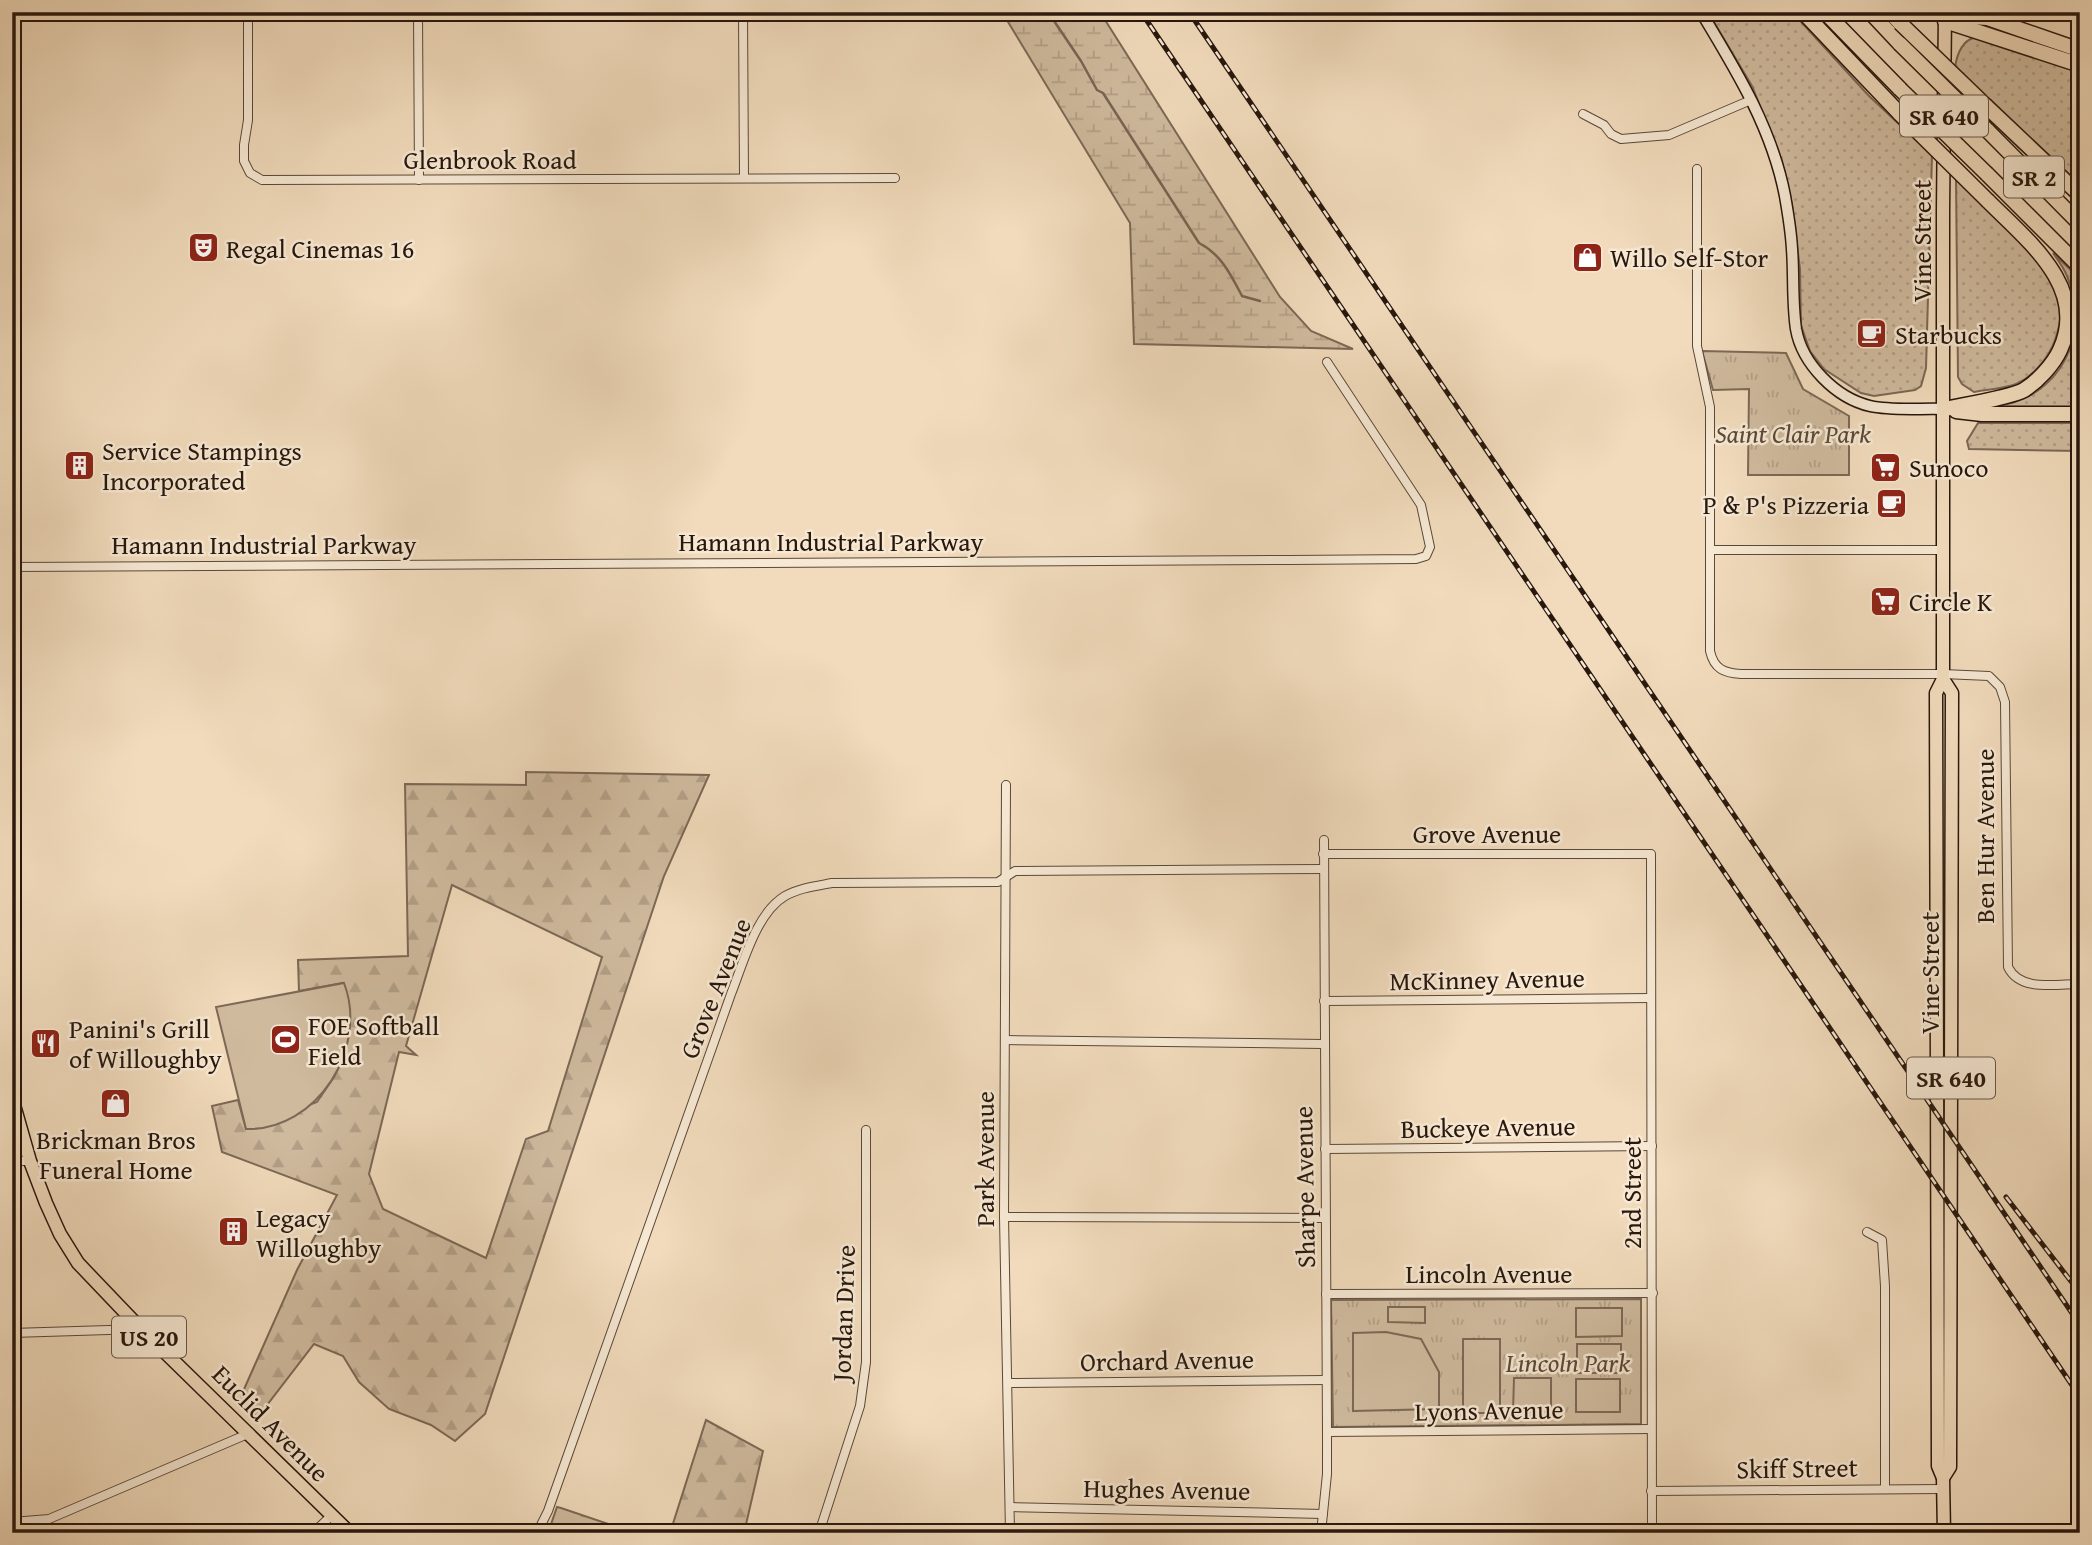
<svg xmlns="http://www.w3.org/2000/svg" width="2092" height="1545" viewBox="0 0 2092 1545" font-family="'Gentium Book Plus',serif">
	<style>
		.grass { fill: url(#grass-dots); stroke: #7c6856; stroke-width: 2 }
		.forest { fill: url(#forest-firs); stroke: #7c6856; stroke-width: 2; fill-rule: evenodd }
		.wetland { fill: url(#wetland-marsh); stroke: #7c6856; stroke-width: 2 }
		.park { fill: url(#park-tufts); stroke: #7c6856; stroke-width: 2 }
		.pitch { fill: #cfba9e; stroke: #7c6856; stroke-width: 2 }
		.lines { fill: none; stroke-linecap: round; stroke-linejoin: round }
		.stream { stroke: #786452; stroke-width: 2.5 }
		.street-casing { stroke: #5a4839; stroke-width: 10 }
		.secondary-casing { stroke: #28170d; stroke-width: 13 }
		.primary-casing { stroke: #28170d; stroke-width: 15 }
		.highway-casing { stroke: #28170d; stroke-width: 17 }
		.street { stroke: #f6e8d3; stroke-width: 8 }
		.secondary { stroke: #f6e8d3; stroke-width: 10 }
		.primary { stroke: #f1dbbc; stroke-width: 12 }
		.highway { stroke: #f1dbbc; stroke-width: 14 }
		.rail-casing { stroke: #28170d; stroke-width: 5 }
		.rail { stroke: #f6e8d3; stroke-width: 2.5; stroke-dasharray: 8; stroke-linecap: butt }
		.highway-bridge-casing { stroke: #28170d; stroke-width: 17; stroke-linecap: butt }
		.highway-bridge { stroke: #f1dbbc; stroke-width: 14 }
		.labels { text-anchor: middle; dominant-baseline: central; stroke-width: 5; stroke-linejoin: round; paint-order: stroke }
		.shield { fill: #f6e8d3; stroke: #665648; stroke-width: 2 }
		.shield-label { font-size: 24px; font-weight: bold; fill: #28170d }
		.street-label { font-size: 26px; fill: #28170d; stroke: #f6e8d3 }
		.poi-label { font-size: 26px; fill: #28170d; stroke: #f6e8d3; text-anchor: start }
		.park-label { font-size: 26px; font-style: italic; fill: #5a4838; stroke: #f6e8d3 }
	</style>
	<defs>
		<pattern id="grass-dots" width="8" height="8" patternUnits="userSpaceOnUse" patternTransform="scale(1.75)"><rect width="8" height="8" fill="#cfba9e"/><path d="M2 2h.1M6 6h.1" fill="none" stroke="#b29f87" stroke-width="1.8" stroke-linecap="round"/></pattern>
		<pattern id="forest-firs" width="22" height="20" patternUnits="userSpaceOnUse" patternTransform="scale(1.75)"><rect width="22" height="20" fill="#cfba9e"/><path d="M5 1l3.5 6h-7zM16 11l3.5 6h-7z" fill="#b29f87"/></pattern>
		<pattern id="wetland-marsh" width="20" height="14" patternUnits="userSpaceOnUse" patternTransform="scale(1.75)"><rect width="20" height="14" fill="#cfba9e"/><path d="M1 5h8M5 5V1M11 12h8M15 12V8" fill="none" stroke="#b29f87"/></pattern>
		<pattern id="park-tufts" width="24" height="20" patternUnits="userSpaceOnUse" patternTransform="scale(1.75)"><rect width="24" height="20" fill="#cfba9e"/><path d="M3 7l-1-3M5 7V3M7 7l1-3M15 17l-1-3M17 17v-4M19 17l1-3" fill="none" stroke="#b29f87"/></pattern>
	</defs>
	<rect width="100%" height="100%" fill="#f1dbbc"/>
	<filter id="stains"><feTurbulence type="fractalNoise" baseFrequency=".00286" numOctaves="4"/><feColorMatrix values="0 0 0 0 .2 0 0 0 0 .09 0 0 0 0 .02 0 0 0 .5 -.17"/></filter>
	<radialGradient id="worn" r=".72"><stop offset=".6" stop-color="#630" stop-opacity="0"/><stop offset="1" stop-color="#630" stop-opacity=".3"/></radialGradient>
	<g class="grass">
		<polygon points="1708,12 1792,12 1869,96 1932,155 1926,368 1921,386 1915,390 1874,396 1861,393 1824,369 1810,351 1801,325 1800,269 1792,205 1782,161 1752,86"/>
		<path d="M 1973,38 L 1986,38 L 2080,72 L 2080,186 L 1955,67 C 1957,55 1961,42 1973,38 Z"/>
		<path d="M 1956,179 C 1987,209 2056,265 2061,308 C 2062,318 2058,331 2055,340 C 2049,357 2033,377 2016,384 C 2004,389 1987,389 1974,392 L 1962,384 L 1958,377 Z"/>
		<path d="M 2053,253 L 2080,279 L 2080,410 L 1996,410 L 1996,406 C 2060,398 2092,335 2067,276 C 2064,268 2058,260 2053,253 Z"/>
		<polygon points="1978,423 2080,423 2080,451 1969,449 1967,441"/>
	</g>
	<g class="forest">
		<path d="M 526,772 L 709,775 L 664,876 L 485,1414 L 455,1441 L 431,1425 L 389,1409 L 359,1382 L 343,1356 L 314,1344 L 257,1418 L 241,1396 L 297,1270 L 337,1195 L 222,1152 L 212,1106 L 238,1100 L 246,1129 L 317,1102 L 334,1077 L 344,1057 L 349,1023 L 343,983 L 299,991 L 298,960 L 408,956 L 405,784 L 526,785 ZM 452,885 L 602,957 L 548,1131 L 526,1139 L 486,1258 L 383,1209 L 369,1174 L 399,1052 L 416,1055 L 406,1046 Z"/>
		<polygon points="706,1420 763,1451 744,1533 670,1533"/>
		<polygon points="557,1507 561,1508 635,1533 548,1533"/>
	</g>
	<polygon class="wetland" points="1002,12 1100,12 1280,297 1311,331 1353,349 1134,344 1130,223"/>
	<g class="park">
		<polygon points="1702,351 1786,353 1803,389 1849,416 1849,475 1748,475 1749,389 1713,390"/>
		<polygon points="1641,1299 1641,1424 1333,1427 1331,1300"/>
	</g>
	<g class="pitch">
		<path d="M 344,983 C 369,1048 317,1131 246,1129 L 216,1007 Z"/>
		<polygon points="1388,1307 1425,1307 1425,1323 1388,1322"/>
		<polygon points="1576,1308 1622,1308 1622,1336 1576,1337"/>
		<polygon points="1386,1332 1421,1339 1439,1372 1439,1409 1353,1411 1353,1333"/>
		<rect x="1463" y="1339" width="37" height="74"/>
		<rect x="1577" y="1344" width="44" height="29"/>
		<polygon points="1514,1378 1551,1378 1551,1412 1513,1412"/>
		<rect x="1576" y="1379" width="44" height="33"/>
	</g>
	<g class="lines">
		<path class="stream" d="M 1048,12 L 1081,61 L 1097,90 L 1103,93 L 1199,243 C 1221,254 1231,275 1242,296 L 1260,301"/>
		<defs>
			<g id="street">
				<polyline points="248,12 248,120 244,145 244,161 250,173 262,180 895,178"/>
				<polyline points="418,12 419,180"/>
				<polyline points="743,12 744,178"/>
				<polyline points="1583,114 1604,125 1611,134 1621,139 1669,135 1751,100"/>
				<path d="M 1697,169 L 1697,346 L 1710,407 L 1710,651 C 1714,669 1724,673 1741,674 L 1943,674 L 1989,676 L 2000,687 L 2005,702 L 2008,967 C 2020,992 2056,984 2080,984"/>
				<polyline points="1710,550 1943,550"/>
				<polyline points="12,567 1290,560 1416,559 1426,556 1430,547 1421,505 1327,362"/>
				<polyline points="1006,785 1004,1217 1010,1533"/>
				<polyline points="1323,854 1651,854 1652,1533"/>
				<polyline points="1324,1001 1651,998"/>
				<polyline points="1005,1040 1323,1044"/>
				<polyline points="1325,1149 1652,1146"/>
				<polyline points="12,1161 30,1161"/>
				<polyline points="1004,1217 1325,1218"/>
				<polyline points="1867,1232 1882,1240 1885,1286 1885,1488"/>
				<polyline points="1326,1294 1653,1293"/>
				<polyline points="12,1333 141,1329"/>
				<polyline points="1009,1383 1326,1380"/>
				<polyline points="1327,1432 1651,1429"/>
				<polyline points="1651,1491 1943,1489"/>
				<polyline points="1010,1507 1323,1514"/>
				<polyline points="12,1522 49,1519 250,1433"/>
				<polyline points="313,1533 332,1515"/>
				<path d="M 537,1533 L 548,1511 L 731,994 C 743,964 756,913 785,896 C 799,888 816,886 832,883 L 998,882 L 1015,871 L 1323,869"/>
				<polyline points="819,1533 860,1406 866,1362 866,1130"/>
				<polyline points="1321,1533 1327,1474 1327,1432 1324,840"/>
			</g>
			<path id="secondary" d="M 1701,12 C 1736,70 1772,128 1785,196 C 1788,213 1791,231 1792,249 C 1794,275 1792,302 1796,329 C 1802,364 1836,398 1870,406 C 1892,411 1922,408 1945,409"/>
			<g id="primary">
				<polyline points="1943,679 1952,693 1950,1467 1943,1478"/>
				<polyline points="12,1098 30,1161 46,1203 60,1234 78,1263 141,1329 350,1533"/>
				<polyline points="1944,1533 1943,1478 1938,1466 1936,693 1943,679 1943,210 1945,12"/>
			</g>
			<g id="highway">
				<polyline points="1803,12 1900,114"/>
				<polyline points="1825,12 1900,89"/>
				<polyline points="1870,12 1900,44"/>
				<polyline points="1890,12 1900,23"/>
				<polyline points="1945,21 2080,65"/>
				<polyline points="1947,21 1972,17 1987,18 2080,50"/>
				<polyline points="1986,106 2080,195"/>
				<polyline points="1987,130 2080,224"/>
				<polyline points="1987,174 2080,267"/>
				<path d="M 1945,409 C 1963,405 2009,398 2024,390 C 2038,381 2053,365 2060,350 C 2089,288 2028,241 1988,201"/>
				<polyline points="1956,411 1982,414 2080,414"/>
			</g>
		</defs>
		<use href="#street" class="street-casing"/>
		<use href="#secondary" class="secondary-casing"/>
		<use href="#primary" class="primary-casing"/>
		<use href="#highway" class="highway-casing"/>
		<use href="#street" class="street"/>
		<use href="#secondary" class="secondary"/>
		<use href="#primary" class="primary"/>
		<use href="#highway" class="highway"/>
		<defs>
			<g id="rail">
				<polyline points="1141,12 2080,1397"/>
				<polyline points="1189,12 2080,1325"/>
				<polyline points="2006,1197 2080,1293"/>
			</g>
		</defs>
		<use href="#rail" class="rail-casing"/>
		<use href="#rail" class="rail"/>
		<defs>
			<g id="highway-bridge">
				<polyline points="1900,23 1986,106"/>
				<polyline points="1900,44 1987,130"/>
				<polyline points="1900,89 1987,174"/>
				<polyline points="1900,114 1988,201"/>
			</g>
		</defs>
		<use href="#highway-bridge" class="highway-bridge-casing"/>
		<use href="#highway-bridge" class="highway-bridge"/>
	</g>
	<defs>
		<symbol id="theatre-square" viewBox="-11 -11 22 22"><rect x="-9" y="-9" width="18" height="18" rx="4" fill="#8f2418" stroke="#f6e8d3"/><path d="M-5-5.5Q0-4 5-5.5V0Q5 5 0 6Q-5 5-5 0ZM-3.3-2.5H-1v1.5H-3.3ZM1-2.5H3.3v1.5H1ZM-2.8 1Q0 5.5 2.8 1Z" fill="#fff"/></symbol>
		<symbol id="shop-square" viewBox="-11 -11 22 22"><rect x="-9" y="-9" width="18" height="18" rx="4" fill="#8f2418" stroke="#f6e8d3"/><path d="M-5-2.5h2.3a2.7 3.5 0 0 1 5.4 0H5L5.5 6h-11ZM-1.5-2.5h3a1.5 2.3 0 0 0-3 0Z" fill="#fff"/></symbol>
		<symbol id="cafe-square" viewBox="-11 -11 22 22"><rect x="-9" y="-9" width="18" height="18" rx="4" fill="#8f2418" stroke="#f6e8d3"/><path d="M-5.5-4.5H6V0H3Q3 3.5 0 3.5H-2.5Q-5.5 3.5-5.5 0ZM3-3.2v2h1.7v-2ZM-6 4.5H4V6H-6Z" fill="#fff"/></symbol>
		<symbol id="building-square" viewBox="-11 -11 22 22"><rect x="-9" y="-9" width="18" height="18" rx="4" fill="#8f2418" stroke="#f6e8d3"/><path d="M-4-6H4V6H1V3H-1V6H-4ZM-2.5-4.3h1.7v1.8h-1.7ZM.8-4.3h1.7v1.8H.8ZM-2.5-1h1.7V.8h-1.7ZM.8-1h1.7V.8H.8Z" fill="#fff"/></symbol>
		<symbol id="supermarket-square" viewBox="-11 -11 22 22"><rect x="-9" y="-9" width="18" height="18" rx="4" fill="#8f2418" stroke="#f6e8d3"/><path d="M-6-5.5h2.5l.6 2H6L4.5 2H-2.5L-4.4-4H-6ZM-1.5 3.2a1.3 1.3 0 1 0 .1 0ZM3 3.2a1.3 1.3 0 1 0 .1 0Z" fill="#fff"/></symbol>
		<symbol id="stadium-square" viewBox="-11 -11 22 22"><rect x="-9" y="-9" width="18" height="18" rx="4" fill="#8f2418" stroke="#f6e8d3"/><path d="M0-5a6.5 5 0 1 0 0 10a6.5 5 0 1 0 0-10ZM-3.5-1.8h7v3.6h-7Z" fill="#fff"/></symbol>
		<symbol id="restaurant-square" viewBox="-11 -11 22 22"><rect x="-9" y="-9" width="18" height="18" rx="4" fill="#8f2418" stroke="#f6e8d3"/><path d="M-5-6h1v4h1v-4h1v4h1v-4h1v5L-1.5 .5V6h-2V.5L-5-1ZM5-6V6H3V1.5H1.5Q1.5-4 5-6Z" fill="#fff"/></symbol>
	</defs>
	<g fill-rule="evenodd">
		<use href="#theatre-square" x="186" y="230" width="35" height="35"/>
		<use href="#shop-square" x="1570" y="240" width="35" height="35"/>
		<use href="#cafe-square" x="1854" y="316" width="35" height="35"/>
		<use href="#building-square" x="62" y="448" width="35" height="35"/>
		<use href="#supermarket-square" x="1868" y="450" width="35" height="35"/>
		<use href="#cafe-square" x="1874" y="486" width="35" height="35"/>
		<use href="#supermarket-square" x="1868" y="584" width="35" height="35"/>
		<use href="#stadium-square" x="268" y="1022" width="35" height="35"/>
		<use href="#restaurant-square" x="28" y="1026" width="35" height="35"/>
		<use href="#shop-square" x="98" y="1086" width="35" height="35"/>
		<use href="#building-square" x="216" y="1214" width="35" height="35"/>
	</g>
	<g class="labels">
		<g class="shield">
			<rect x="1900" y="95.5" width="88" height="41" rx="5"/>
			<rect x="2004" y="156.5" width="60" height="41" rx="5"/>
			<rect x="1907" y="1057.5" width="88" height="41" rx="5"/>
			<rect x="112" y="1316.5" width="74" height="41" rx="5"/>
		</g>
		<g class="shield-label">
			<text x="1944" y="116">SR 640</text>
			<text x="2034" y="177">SR 2</text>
			<text x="1951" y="1078">SR 640</text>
			<text x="149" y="1337">US 20</text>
		</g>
		<g class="street-label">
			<text x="490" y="159">Glenbrook Road</text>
			<text transform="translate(1921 241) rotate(-90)">Vine Street</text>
			<text x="831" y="541">Hamann Industrial Parkway</text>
			<text x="264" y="544">Hamann Industrial Parkway</text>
			<text x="1487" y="833">Grove Avenue</text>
			<text transform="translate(1984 836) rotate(-90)">Ben Hur Avenue</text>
			<text transform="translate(1929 973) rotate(-90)">Vine Street</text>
			<text transform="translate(1487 979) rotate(-1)">McKinney Avenue</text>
			<text transform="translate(715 988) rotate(-68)">Grove Avenue</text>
			<text transform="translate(1488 1127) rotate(-1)">Buckeye Avenue</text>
			<text transform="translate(984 1159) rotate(-90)">Park Avenue</text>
			<text transform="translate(1304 1187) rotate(-91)">Sharpe Avenue</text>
			<text transform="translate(1631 1193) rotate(-90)">2nd Street</text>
			<text x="1489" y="1273">Lincoln Avenue</text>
			<text transform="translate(843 1313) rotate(-88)">Jordan Drive</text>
			<text transform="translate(1167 1360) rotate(-1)">Orchard Avenue</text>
			<text transform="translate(1489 1410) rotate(-1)">Lyons Avenue</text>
			<text transform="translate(271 1423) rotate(45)">Euclid Avenue</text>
			<text transform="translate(1797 1468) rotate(-1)">Skiff Street</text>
			<text transform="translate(1167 1489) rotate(1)">Hughes Avenue</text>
		</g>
		<g class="poi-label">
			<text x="226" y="248">Regal Cinemas 16</text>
			<text x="1610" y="257">Willo Self-Stor</text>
			<text x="1895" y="334">Starbucks</text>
			<text x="102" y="450">Service Stampings<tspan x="102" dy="30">Incorporated</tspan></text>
			<text x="1909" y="467">Sunoco</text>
			<text x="1869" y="504" text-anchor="end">P &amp; P's Pizzeria</text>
			<text x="1909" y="601">Circle K</text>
			<text x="308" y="1025">FOE Softball<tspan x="308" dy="30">Field</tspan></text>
			<text x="69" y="1028">Panini's Grill<tspan x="69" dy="30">of Willoughby</tspan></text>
			<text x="116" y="1139" text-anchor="middle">Brickman Bros<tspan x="116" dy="30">Funeral Home</tspan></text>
			<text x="256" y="1217">Legacy<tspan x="256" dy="30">Willoughby</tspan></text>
		</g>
		<g class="park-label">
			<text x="1793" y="433">Saint Clair Park</text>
			<text x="1568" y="1362">Lincoln Park</text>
		</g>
	</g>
	<rect width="2092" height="1545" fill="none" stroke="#f1dbbc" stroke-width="42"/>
	<rect x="14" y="14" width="2064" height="1517" fill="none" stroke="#28170d" stroke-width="3.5"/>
	<rect x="21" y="21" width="2050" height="1503" fill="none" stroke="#28170d" stroke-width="2"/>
	<rect width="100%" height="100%" filter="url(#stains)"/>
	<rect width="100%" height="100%" fill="url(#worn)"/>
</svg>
